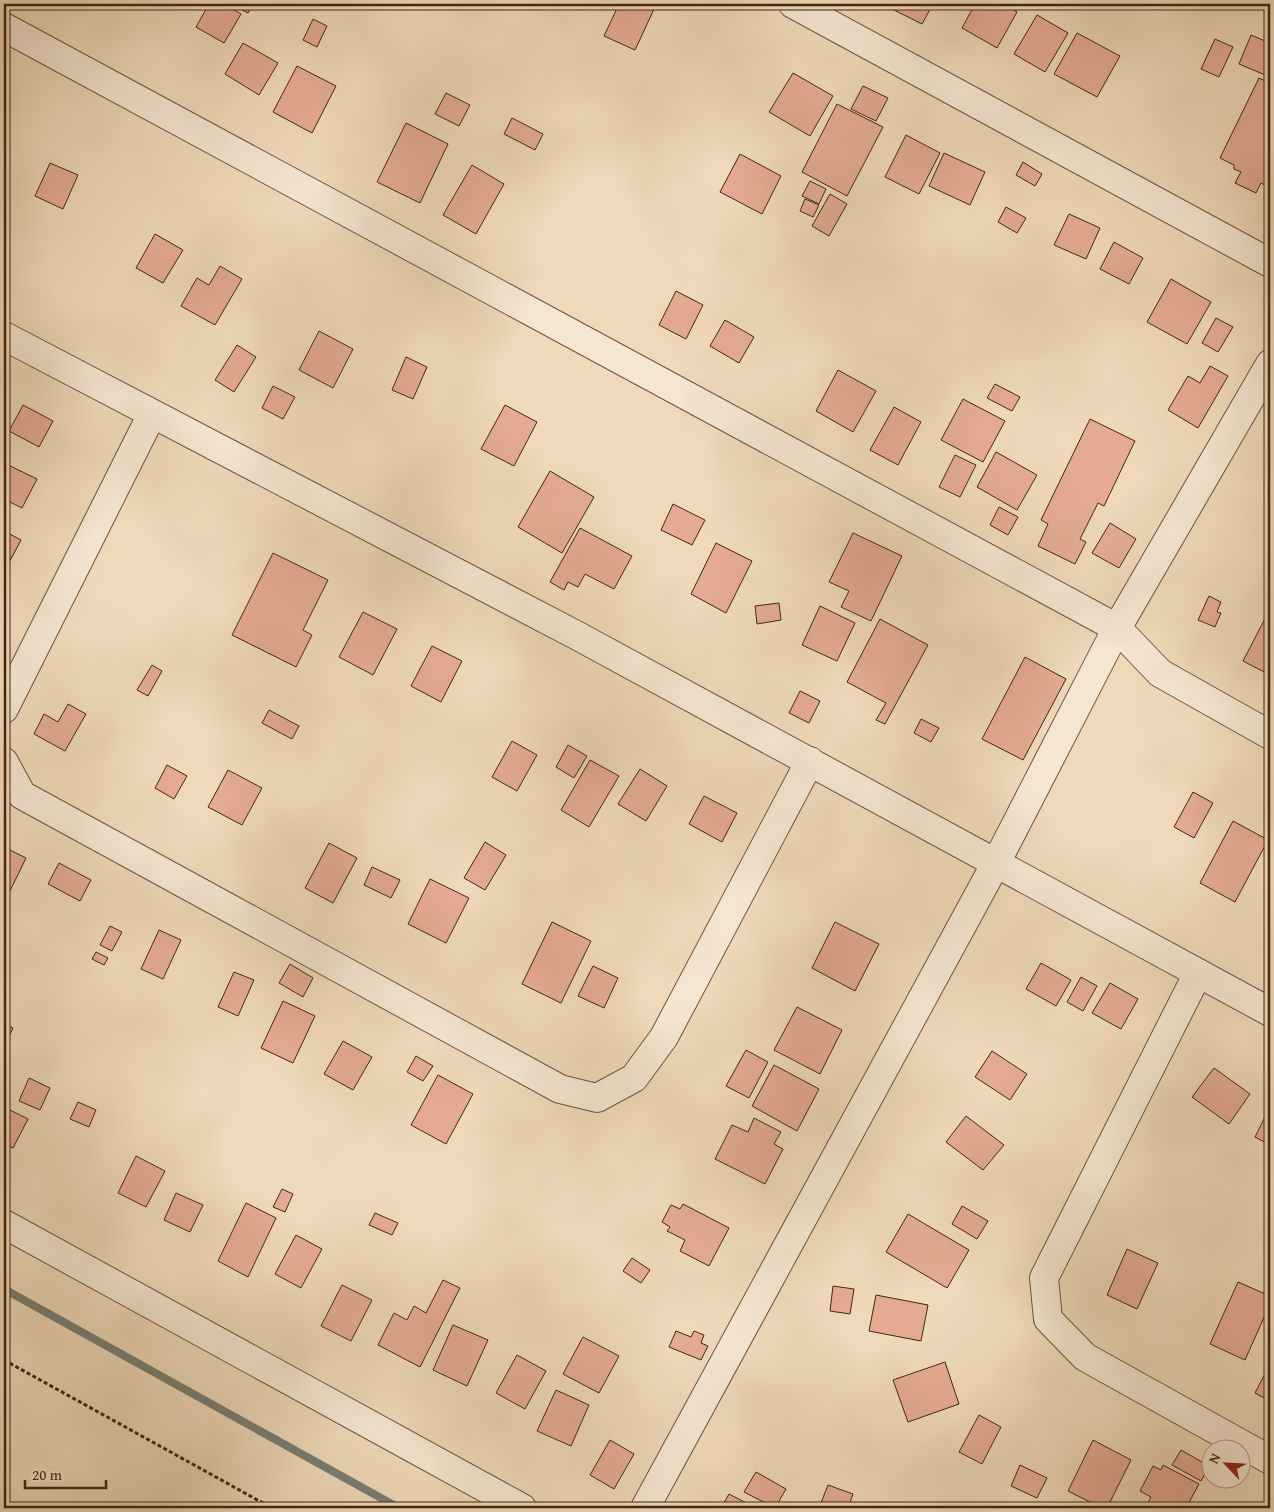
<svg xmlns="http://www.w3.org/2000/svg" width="1274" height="1512" viewBox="0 0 1274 1512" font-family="'Gentium Book Plus',serif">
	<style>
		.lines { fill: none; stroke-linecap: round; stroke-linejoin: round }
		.stream { stroke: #777f73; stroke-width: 8 }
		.building { fill: #e4ab92; stroke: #432613 }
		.street-casing { stroke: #6e533d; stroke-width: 30 }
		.path { stroke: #432613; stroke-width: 3; stroke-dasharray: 4 2.5; stroke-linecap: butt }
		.street { stroke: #f5e6d2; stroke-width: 28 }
	</style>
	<rect width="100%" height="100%" fill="#efd9ba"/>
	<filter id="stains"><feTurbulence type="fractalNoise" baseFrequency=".004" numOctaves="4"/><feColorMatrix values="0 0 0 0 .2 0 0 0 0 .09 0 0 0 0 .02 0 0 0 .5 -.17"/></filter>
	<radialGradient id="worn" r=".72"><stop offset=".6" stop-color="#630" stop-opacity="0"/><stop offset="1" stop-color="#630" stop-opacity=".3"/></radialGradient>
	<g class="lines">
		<polyline class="stream" points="4,1289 399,1508"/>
	</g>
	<g class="building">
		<polygon points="209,4 224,4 241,14 224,43 196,27"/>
		<polygon points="230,4 253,4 248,13"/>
		<polygon points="619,4 648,4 655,7 635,50 604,36"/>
		<polygon points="892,4 933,4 922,24 890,8"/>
		<polygon points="975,4 1003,4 1017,12 997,48 962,28"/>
		<polygon points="1037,15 1068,33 1045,72 1014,54"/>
		<polygon points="313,19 327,26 317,47 303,40"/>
		<polygon points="1077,33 1120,56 1097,97 1054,74"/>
		<polygon points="1251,35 1270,43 1270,77 1239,64"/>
		<polygon points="1215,39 1233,47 1219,77 1201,69"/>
		<polygon points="243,43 278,63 259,95 225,74"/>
		<polygon points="297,66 336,86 312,133 273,112"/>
		<polygon points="793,73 833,96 810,136 769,112"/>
		<polygon points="1259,78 1270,83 1270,188 1261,183 1256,193 1235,183 1241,172 1234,169 1234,165 1220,158"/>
		<polygon points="863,86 888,98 876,121 851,109"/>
		<polygon points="446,93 470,105 459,126 435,114"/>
		<polygon points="837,104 883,127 847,196 802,172"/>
		<polygon points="512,118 543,134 535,150 504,134"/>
		<polygon points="406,123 448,144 420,203 377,182"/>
		<polygon points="906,135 940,153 919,194 885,177"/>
		<polygon points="944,153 985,172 970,205 929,186"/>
		<polygon points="740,154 781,176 762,214 720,192"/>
		<polygon points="1023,162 1042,174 1035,186 1016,175"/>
		<polygon points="50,163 78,175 63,209 35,196"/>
		<polygon points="472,165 504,184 476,234 443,215"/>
		<polygon points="810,181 826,189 819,204 802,196"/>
		<polygon points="830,194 847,204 829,236 812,226"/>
		<polygon points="805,199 819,205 813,217 800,211"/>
		<polygon points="1006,207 1026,218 1017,233 998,222"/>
		<polygon points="1069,214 1100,228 1086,259 1054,245"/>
		<polygon points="155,234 183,250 163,283 136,268"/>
		<polygon points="1114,242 1143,258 1129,284 1100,269"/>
		<polygon points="220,266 242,279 215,325 181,306 197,278 209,285"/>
		<polygon points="1171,279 1211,302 1187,344 1147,322"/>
		<polygon points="676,291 703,305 686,339 659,325"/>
		<polygon points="1216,318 1233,327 1218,352 1202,343"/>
		<polygon points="725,320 754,337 739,363 710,346"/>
		<polygon points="319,331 353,349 333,388 299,370"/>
		<polygon points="237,345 256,357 234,392 215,380"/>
		<polygon points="406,357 427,367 413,399 392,390"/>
		<polygon points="1210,366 1228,376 1198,428 1168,410 1188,376 1200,383"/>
		<polygon points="838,370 876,391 853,432 816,411"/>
		<polygon points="995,384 1020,397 1012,411 987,398"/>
		<polygon points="273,386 295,397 283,419 262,408"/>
		<polygon points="963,399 1005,421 983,462 941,440"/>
		<polygon points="23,405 53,421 39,447 9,431"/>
		<polygon points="505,405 537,422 514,466 481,449"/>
		<polygon points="894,407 921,422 898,465 870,450"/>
		<polygon points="1090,419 1135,441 1104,506 1098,503 1080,539 1086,542 1075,564 1038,546 1048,524 1041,520"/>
		<polygon points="996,452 1037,475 1017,510 977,487"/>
		<polygon points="955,455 976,465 960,497 939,487"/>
		<polygon points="4,463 37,479 22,508 4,499"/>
		<polygon points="550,471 594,497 562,553 518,527"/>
		<polygon points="673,504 705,520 692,545 661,530"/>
		<polygon points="999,507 1018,517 1008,535 990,525"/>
		<polygon points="1110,523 1136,539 1119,568 1092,553"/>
		<polygon points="580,528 632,556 614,589 585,574 578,587 568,582 564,590 550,582"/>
		<polygon points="4,531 21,540 4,572"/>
		<polygon points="853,533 902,556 871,621 841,607 849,591 829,582"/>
		<polygon points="716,543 752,561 726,613 691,594"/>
		<polygon points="273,553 328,580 303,630 312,635 296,667 232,635"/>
		<polygon points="1209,596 1221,602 1217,612 1221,613 1215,627 1198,620"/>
		<polygon points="779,603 781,620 757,624 755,606"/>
		<polygon points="820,606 855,623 837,661 802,645"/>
		<polygon points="1270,609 1270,675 1243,661"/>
		<polygon points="363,612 397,629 373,675 339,657"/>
		<polygon points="880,619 928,645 885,724 876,720 886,703 847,682"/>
		<polygon points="432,646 462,661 441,702 411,686"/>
		<polygon points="1025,657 1066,679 1023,760 982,739"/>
		<polygon points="152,665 162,671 148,696 137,690"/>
		<polygon points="800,691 820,701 809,723 789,713"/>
		<polygon points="68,704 86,714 65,751 34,734 44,714 58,722"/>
		<polygon points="269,710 299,726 292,739 262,723"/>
		<polygon points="921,719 939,728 931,742 914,733"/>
		<polygon points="512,741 537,755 517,791 492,777"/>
		<polygon points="568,745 587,756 574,778 556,767"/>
		<polygon points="590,760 619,776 589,827 561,810"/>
		<polygon points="167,765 187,776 174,799 155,788"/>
		<polygon points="640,769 667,786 646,821 618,804"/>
		<polygon points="228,770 262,788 242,825 208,807"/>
		<polygon points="1193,792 1213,803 1194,838 1174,827"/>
		<polygon points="704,796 737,813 722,842 689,824"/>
		<polygon points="1233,821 1268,840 1235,902 1200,883"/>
		<polygon points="485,842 506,855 485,890 464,878"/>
		<polygon points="329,843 357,858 333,903 305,888"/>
		<polygon points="4,847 26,858 10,891 4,887"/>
		<polygon points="59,863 91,880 80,901 48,884"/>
		<polygon points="372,867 400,880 391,898 364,885"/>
		<polygon points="430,879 469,898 446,943 408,924"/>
		<polygon points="552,922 591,941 561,1003 522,984"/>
		<polygon points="835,922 879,944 855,991 812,968"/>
		<polygon points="110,926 122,932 112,951 100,945"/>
		<polygon points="159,930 181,940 163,979 141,969"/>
		<polygon points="96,952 108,958 104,965 92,959"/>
		<polygon points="1041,963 1071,980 1056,1006 1026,989"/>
		<polygon points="290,964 313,978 303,997 279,983"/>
		<polygon points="593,966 618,978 604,1008 578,996"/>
		<polygon points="234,972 254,980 238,1016 218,1007"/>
		<polygon points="1081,977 1097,986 1083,1011 1067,1002"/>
		<polygon points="1110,983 1138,999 1121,1029 1092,1013"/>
		<polygon points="283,1001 315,1016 293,1063 261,1048"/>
		<polygon points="797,1007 842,1030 820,1074 774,1050"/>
		<polygon points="5,1024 13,1028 4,1047 4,1027"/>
		<polygon points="343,1041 372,1057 353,1090 324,1074"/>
		<polygon points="746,1050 768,1062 749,1098 726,1086"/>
		<polygon points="992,1051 1027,1074 1010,1100 975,1077"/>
		<polygon points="416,1056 433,1066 423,1081 407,1072"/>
		<polygon points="774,1065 819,1089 797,1131 752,1106"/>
		<polygon points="1214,1068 1250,1094 1229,1124 1192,1097"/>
		<polygon points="438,1075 473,1094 446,1144 411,1125"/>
		<polygon points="29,1078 50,1088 40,1110 19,1101"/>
		<polygon points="78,1102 96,1110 89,1127 70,1119"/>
		<polygon points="4,1107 28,1119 13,1148 4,1144"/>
		<polygon points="1270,1107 1270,1145 1255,1137"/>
		<polygon points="966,1116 1004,1145 983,1170 946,1142"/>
		<polygon points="754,1118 781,1132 774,1144 783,1149 765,1184 715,1159 732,1125 748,1132"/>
		<polygon points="136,1156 165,1171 146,1207 118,1193"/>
		<polygon points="282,1189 293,1194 285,1212 273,1207"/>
		<polygon points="176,1193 203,1205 190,1232 164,1220"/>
		<polygon points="246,1203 276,1218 248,1277 218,1261"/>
		<polygon points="683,1204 729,1228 709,1266 680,1251 685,1240 667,1231 670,1227 662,1222 671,1205 680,1209"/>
		<polygon points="962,1206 988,1221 977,1239 952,1224"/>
		<polygon points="375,1213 398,1223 392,1235 369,1225"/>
		<polygon points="908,1214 969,1250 947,1288 886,1252"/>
		<polygon points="296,1235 322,1249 301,1288 275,1274"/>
		<polygon points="1127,1249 1158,1263 1137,1309 1107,1295"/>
		<polygon points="632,1258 650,1270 641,1283 623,1271"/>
		<polygon points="443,1280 460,1288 420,1367 378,1345 394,1313 407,1320 414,1306 426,1313"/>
		<polygon points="1238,1282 1270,1296 1270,1304 1245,1360 1210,1344"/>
		<polygon points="342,1285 372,1300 351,1341 321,1326"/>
		<polygon points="833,1286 854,1289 850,1314 830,1311"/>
		<polygon points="876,1295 928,1305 921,1341 869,1331"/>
		<polygon points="453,1325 488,1340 467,1386 433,1370"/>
		<polygon points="676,1331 691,1337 694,1331 704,1335 701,1343 708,1346 701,1360 669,1347"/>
		<polygon points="583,1337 619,1356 599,1393 563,1374"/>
		<polygon points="517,1355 546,1371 525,1409 496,1393"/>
		<polygon points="945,1362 959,1404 908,1422 893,1380"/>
		<polygon points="1270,1364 1270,1401 1255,1393"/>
		<polygon points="556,1390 589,1405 571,1446 537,1431"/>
		<polygon points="979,1415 1001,1427 982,1464 959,1452"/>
		<polygon points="610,1440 634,1454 614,1489 590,1475"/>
		<polygon points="1093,1440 1131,1460 1107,1508 1102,1508 1068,1491"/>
		<polygon points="1181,1450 1209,1466 1201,1481 1172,1465"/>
		<polygon points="1020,1465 1047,1478 1037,1498 1011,1486"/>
		<polygon points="1163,1465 1199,1484 1186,1508 1145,1508 1151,1497 1140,1491 1153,1466 1161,1470"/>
		<polygon points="756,1472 786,1489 775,1508 744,1492"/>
		<polygon points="828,1485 853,1494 848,1508 819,1508"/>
		<polygon points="729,1494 756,1508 721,1508"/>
		<polygon points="1125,1504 1136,1508 1123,1508"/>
	</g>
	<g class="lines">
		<defs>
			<g id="street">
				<polyline points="793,4 1270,263"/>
				<polyline points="4,27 1117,628 1160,673 1270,735"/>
				<polyline points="4,336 576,635 1270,1012"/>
				<polyline points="4,709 152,414"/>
				<polyline points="4,762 22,795 560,1089 597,1098 634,1078 664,1037 810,761"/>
				<polyline points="1198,973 1044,1278 1048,1319 1085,1357 1270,1460"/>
				<polyline points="4,1224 522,1508"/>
				<polyline points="645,1508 996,863 1117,628 1270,364"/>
			</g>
		</defs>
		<use href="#street" class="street-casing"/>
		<polyline class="path" points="4,1360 272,1508"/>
		<use href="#street" class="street"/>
	</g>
	<rect width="1274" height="1512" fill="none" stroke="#efd9ba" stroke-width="20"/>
	<rect x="5" y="5" width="1264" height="1502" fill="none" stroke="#432613" stroke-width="2.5"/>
	<rect x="10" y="10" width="1254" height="1492" fill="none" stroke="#432613"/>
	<g transform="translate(1226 1464) rotate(295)"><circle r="24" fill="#f5e6d2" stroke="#ae9986"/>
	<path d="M0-4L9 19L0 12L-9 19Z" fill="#8f2418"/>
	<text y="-8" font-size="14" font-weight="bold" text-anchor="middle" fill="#432613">N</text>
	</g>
	<path d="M25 1480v8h81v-8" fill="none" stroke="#432613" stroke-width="2.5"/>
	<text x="32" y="1480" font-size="15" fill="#432613" stroke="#f5e6d2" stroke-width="4" paint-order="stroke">20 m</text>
	<rect width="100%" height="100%" filter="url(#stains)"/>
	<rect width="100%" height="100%" fill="url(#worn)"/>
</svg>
